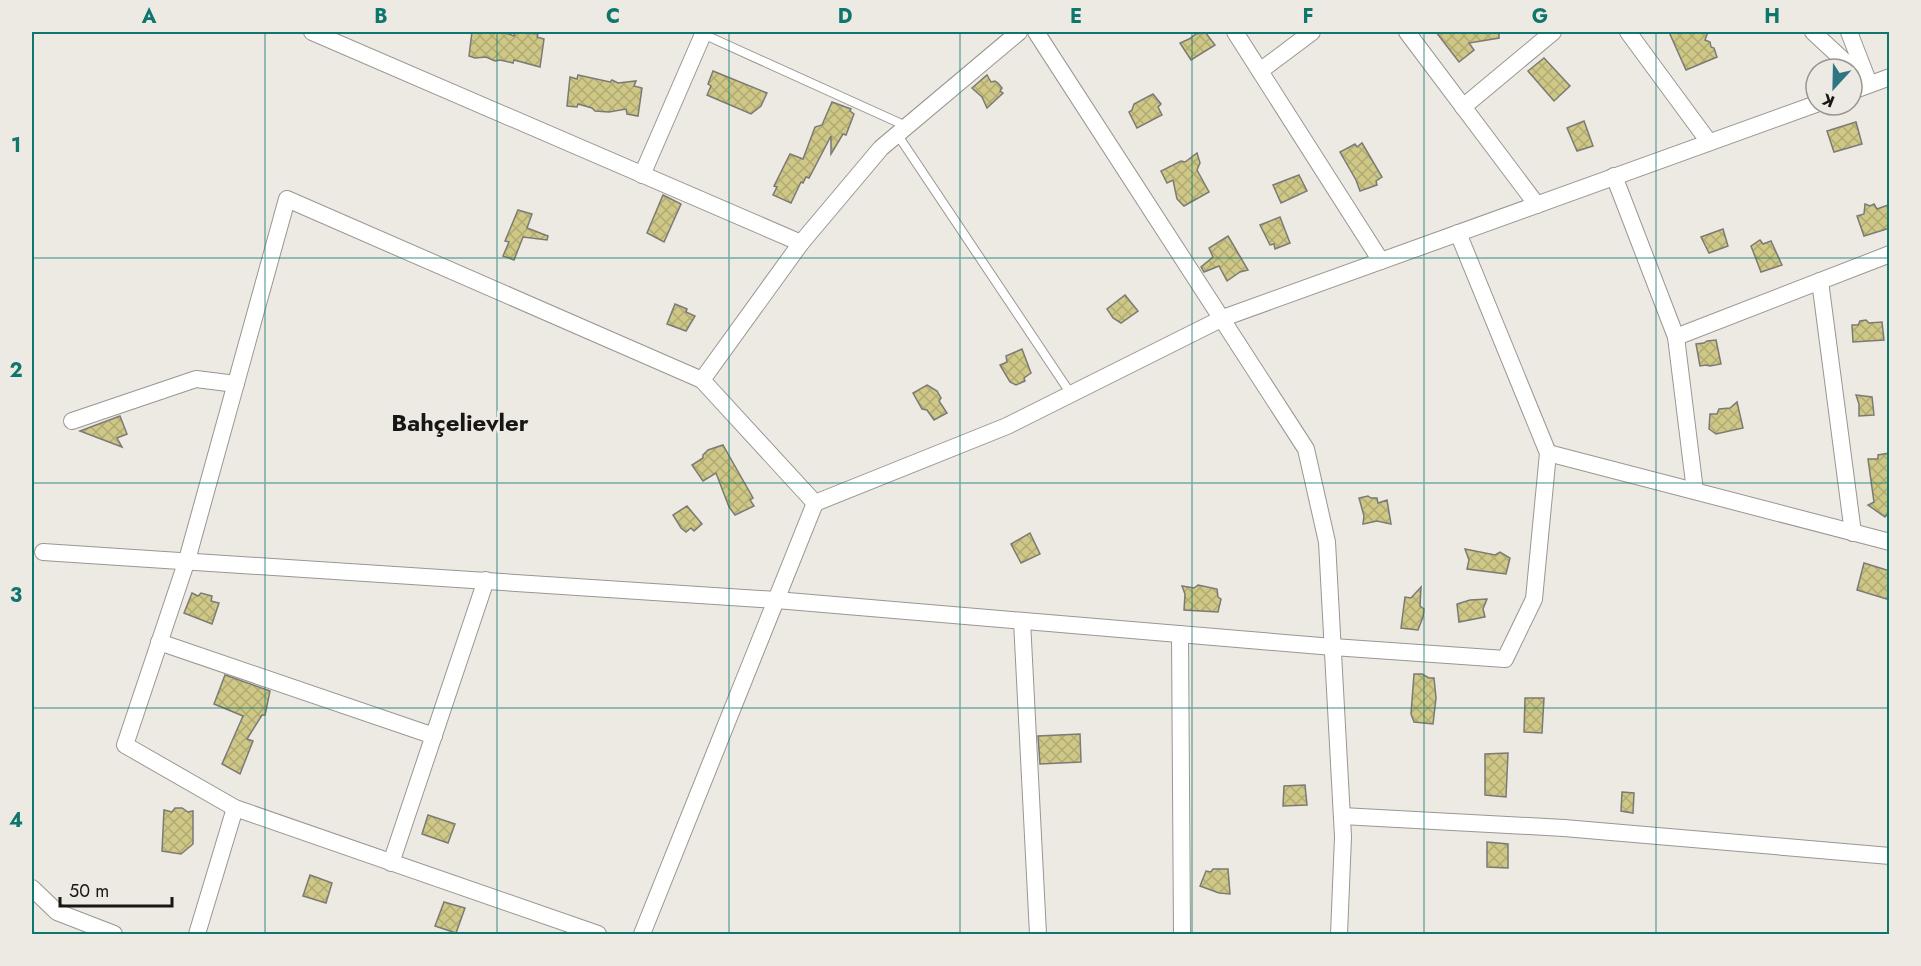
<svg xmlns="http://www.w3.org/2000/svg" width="1921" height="966" viewBox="0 0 1921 966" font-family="Jost,sans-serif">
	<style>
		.building { fill: url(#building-cross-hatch); stroke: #7b7a74; stroke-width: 1.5 }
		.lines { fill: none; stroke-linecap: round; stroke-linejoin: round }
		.lane-casing { stroke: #9a9691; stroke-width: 10 }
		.street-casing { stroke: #9a9691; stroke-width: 18 }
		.lane { stroke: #fff; stroke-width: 8 }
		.street { stroke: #fff; stroke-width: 16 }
		.grid { fill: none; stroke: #0f766e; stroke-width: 1.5; stroke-opacity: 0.55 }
		.labels { text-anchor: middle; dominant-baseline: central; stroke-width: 6; stroke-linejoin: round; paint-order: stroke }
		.district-label { font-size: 24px; font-weight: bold; fill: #191715; stroke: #ede9e3 }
		.neatline { fill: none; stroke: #0f766e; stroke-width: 2 }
		.grid-label { font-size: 20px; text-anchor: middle; font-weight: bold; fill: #0f766e }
	</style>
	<defs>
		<pattern id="building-cross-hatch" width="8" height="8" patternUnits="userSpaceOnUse" patternTransform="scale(1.5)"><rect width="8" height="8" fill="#cec786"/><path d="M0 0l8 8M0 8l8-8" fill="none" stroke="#b0aa73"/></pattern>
	</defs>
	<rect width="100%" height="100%" fill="#ede9e3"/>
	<g class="building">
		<polygon points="472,32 503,32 514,36 515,32 538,34 537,37 544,39 540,67 514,60 513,63 500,60 495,61 486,57 475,58 469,56"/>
		<polygon points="1199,32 1205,32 1215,45 1191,60 1180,43 1189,39"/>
		<polygon points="1436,32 1499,32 1499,38 1469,43 1474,50 1459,62"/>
		<polygon points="1669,32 1708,32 1705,40 1710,42 1711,47 1714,48 1717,57 1686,70"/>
		<polygon points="1544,58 1570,86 1554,101 1528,71"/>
		<polygon points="713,71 767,93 761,106 751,114 707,95 711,86 708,84"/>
		<polygon points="578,75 610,82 612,80 618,83 636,81 634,86 642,88 638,116 627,114 626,109 609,112 595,111 592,108 578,104 577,107 567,106 570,77 577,79"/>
		<polygon points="987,75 991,82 995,81 998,83 1002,88 1000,91 1003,93 987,108 982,97 972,88"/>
		<polygon points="1153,94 1161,104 1158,107 1162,115 1137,128 1129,112 1132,110 1134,104"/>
		<polygon points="832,102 851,109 850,111 854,114 846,135 843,134 831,154 831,136 809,178 806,177 803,183 801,182 791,203 773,195 777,187 774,186 790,154 803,159 815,127 822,125"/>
		<polygon points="1584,121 1593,146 1577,151 1567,128"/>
		<polygon points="1856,122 1862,144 1834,152 1827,131"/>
		<polygon points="1362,143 1382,177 1376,181 1377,185 1360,191 1356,180 1340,152 1355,144 1357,147"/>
		<polygon points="1197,153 1200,163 1197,170 1209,192 1184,206 1177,199 1173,180 1167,183 1161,171 1181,161 1185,162"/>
		<polygon points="1299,175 1307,191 1281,203 1273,185"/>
		<polygon points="663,195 681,204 664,242 647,233"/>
		<polygon points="1865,204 1870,206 1874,204 1877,209 1888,205 1890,228 1864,236 1857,216 1864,214"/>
		<polygon points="518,210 532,214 527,228 548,236 547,240 523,237 514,260 503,256 509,242 505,241"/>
		<polygon points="1280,217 1290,243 1275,249 1274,244 1270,245 1260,225"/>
		<polygon points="1723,229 1728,246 1709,253 1701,237"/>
		<polygon points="1228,236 1248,270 1240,272 1227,281 1219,266 1204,272 1201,267 1213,257 1209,248"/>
		<polygon points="1760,240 1763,244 1771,241 1782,265 1761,272 1751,246"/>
		<polygon points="1125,295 1138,311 1121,323 1113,318 1107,309"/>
		<polygon points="675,304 687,309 686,312 695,316 686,331 667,324"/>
		<polygon points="1866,320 1869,323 1882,322 1884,340 1853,342 1852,325 1858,325 1860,321"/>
		<polygon points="1716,340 1721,364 1710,366 1706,365 1700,366 1696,344 1704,343 1707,341"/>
		<polygon points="1022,349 1031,373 1024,378 1025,381 1016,385 1010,382 1000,365 1007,362 1006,356"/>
		<polygon points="927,385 937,391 941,398 939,401 947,413 934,420 927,410 922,409 913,393"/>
		<polygon points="1856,395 1872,397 1874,415 1859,416 1859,404"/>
		<polygon points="1737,402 1743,428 1716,434 1709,429 1710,414 1717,414 1719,409 1730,408"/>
		<polygon points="120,416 127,434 117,438 122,447 80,431"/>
		<polygon points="723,445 753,498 750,500 754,506 735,515 729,507 716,473 703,481 692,465 703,458 703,455 708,450"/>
		<polygon points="1890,453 1890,511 1885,517 1868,505 1874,502 1868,459 1878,459 1878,455"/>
		<polygon points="1368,496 1371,498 1377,498 1378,503 1387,500 1391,524 1377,521 1363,524 1364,516 1359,498"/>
		<polygon points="687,506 702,524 694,531 691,528 686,532 681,528 673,515"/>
		<polygon points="1030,533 1040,554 1021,563 1011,544"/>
		<polygon points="1465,549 1495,555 1500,552 1510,558 1506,574 1467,569 1469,560"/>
		<polygon points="1864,563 1890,571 1890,600 1857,590"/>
		<polygon points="1198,585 1217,589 1218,597 1221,599 1218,612 1184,610 1185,594 1182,586 1194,588"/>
		<polygon points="1421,587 1420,606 1424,609 1423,617 1418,630 1401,628 1405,597 1411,598"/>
		<polygon points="192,593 198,596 201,593 212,596 211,601 219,603 212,624 184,613"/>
		<polygon points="1487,599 1483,609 1485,617 1459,622 1457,604 1470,600"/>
		<polygon points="1414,674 1422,674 1429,678 1434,678 1436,698 1433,724 1414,722 1411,714"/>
		<polygon points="225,675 270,691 265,715 262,715 247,739 253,741 240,774 222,764 243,716 214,704"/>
		<polygon points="1525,698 1544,698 1542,733 1524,732"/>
		<polygon points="1080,734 1081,762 1040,764 1038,736"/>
		<polygon points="1508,753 1506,797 1485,795 1485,754"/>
		<polygon points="1305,785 1307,805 1283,806 1284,786"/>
		<polygon points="1622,792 1634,793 1633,813 1621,811"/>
		<polygon points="175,808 182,808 188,812 193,811 193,844 181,854 162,851 164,810 172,812"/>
		<polygon points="428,815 455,824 448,843 422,834"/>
		<polygon points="1487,842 1508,844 1508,868 1487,867"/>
		<polygon points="1213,869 1228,869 1230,894 1219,893 1200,886 1206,871 1211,872"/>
		<polygon points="310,875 332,883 326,903 303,896"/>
		<polygon points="444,902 465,908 456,933 435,926"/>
	</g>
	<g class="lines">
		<defs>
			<g id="lane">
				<polyline points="703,34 906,126"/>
				<polyline points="897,134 1071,394"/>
			</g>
			<g id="street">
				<polyline points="312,32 801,243"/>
				<polyline points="1036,32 1306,449 1327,542 1343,837 1339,934"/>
				<polyline points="1235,32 1381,261"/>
				<polyline points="1407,32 1537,205"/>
				<polyline points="1628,32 1709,142"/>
				<polyline points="1813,32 1869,84"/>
				<polyline points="1849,32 1868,81"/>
				<polyline points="1260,71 1312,32"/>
				<polyline points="1852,91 1890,77"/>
				<polyline points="1463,107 1553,32"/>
				<polyline points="642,175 704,32"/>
				<polyline points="1614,176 1676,337 1695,491"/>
				<polyline points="1820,281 1853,533"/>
				<polyline points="1676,337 1890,254"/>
				<polyline points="702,380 801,243 881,148 1019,32"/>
				<polyline points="72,421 196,379 236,384"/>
				<polyline points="1548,453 1890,542"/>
				<polyline points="43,552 776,600 1333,647 1505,659 1534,599 1548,453 1458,233"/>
				<polyline points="1022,621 1038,934"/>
				<polyline points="1180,634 1182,934"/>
				<polyline points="159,642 434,736"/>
				<polyline points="1342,816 1564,828 1890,856"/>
				<polyline points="391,863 486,580"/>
				<polyline points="32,888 57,912 114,934"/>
				<polyline points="197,934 235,808"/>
				<polyline points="598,934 235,808 125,745 187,560 287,199 702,380 815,503"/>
				<polyline points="642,934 815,503 1007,426 1223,318 1816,104"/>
			</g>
		</defs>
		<use href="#lane" class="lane-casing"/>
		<use href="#street" class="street-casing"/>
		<use href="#lane" class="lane"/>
		<use href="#street" class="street"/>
	</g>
	<path class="grid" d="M 265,32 L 265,934M 497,32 L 497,934M 729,32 L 729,934M 960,32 L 960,934M 1192,32 L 1192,934M 1424,32 L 1424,934M 1656,32 L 1656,934M 32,258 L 1890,258M 32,483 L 1890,483M 32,708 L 1890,708"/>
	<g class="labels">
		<g class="district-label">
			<text x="460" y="422">Bahçelievler</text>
		</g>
	</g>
	<rect width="1921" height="966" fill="none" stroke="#ede9e3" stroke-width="66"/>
	<g transform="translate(1834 87) rotate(202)"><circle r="28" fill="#ede9e3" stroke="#989591" stroke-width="1.5"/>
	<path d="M0-4.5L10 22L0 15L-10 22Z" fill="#307583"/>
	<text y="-9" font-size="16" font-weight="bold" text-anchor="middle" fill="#191715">K</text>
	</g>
	<path d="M60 897v9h112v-9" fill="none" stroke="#191715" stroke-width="3"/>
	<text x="69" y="897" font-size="18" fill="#191715" stroke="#ede9e3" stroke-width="4.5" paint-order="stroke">50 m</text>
	<rect x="33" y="33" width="1855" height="900" class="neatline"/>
	<g class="grid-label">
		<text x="149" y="23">A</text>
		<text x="381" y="23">B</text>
		<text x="613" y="23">C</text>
		<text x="845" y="23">D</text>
		<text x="1076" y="23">E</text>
		<text x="1308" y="23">F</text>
		<text x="1540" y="23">G</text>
		<text x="1772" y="23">H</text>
		<text x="16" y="152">1</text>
		<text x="16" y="377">2</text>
		<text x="16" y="602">3</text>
		<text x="16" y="827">4</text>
	</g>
</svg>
